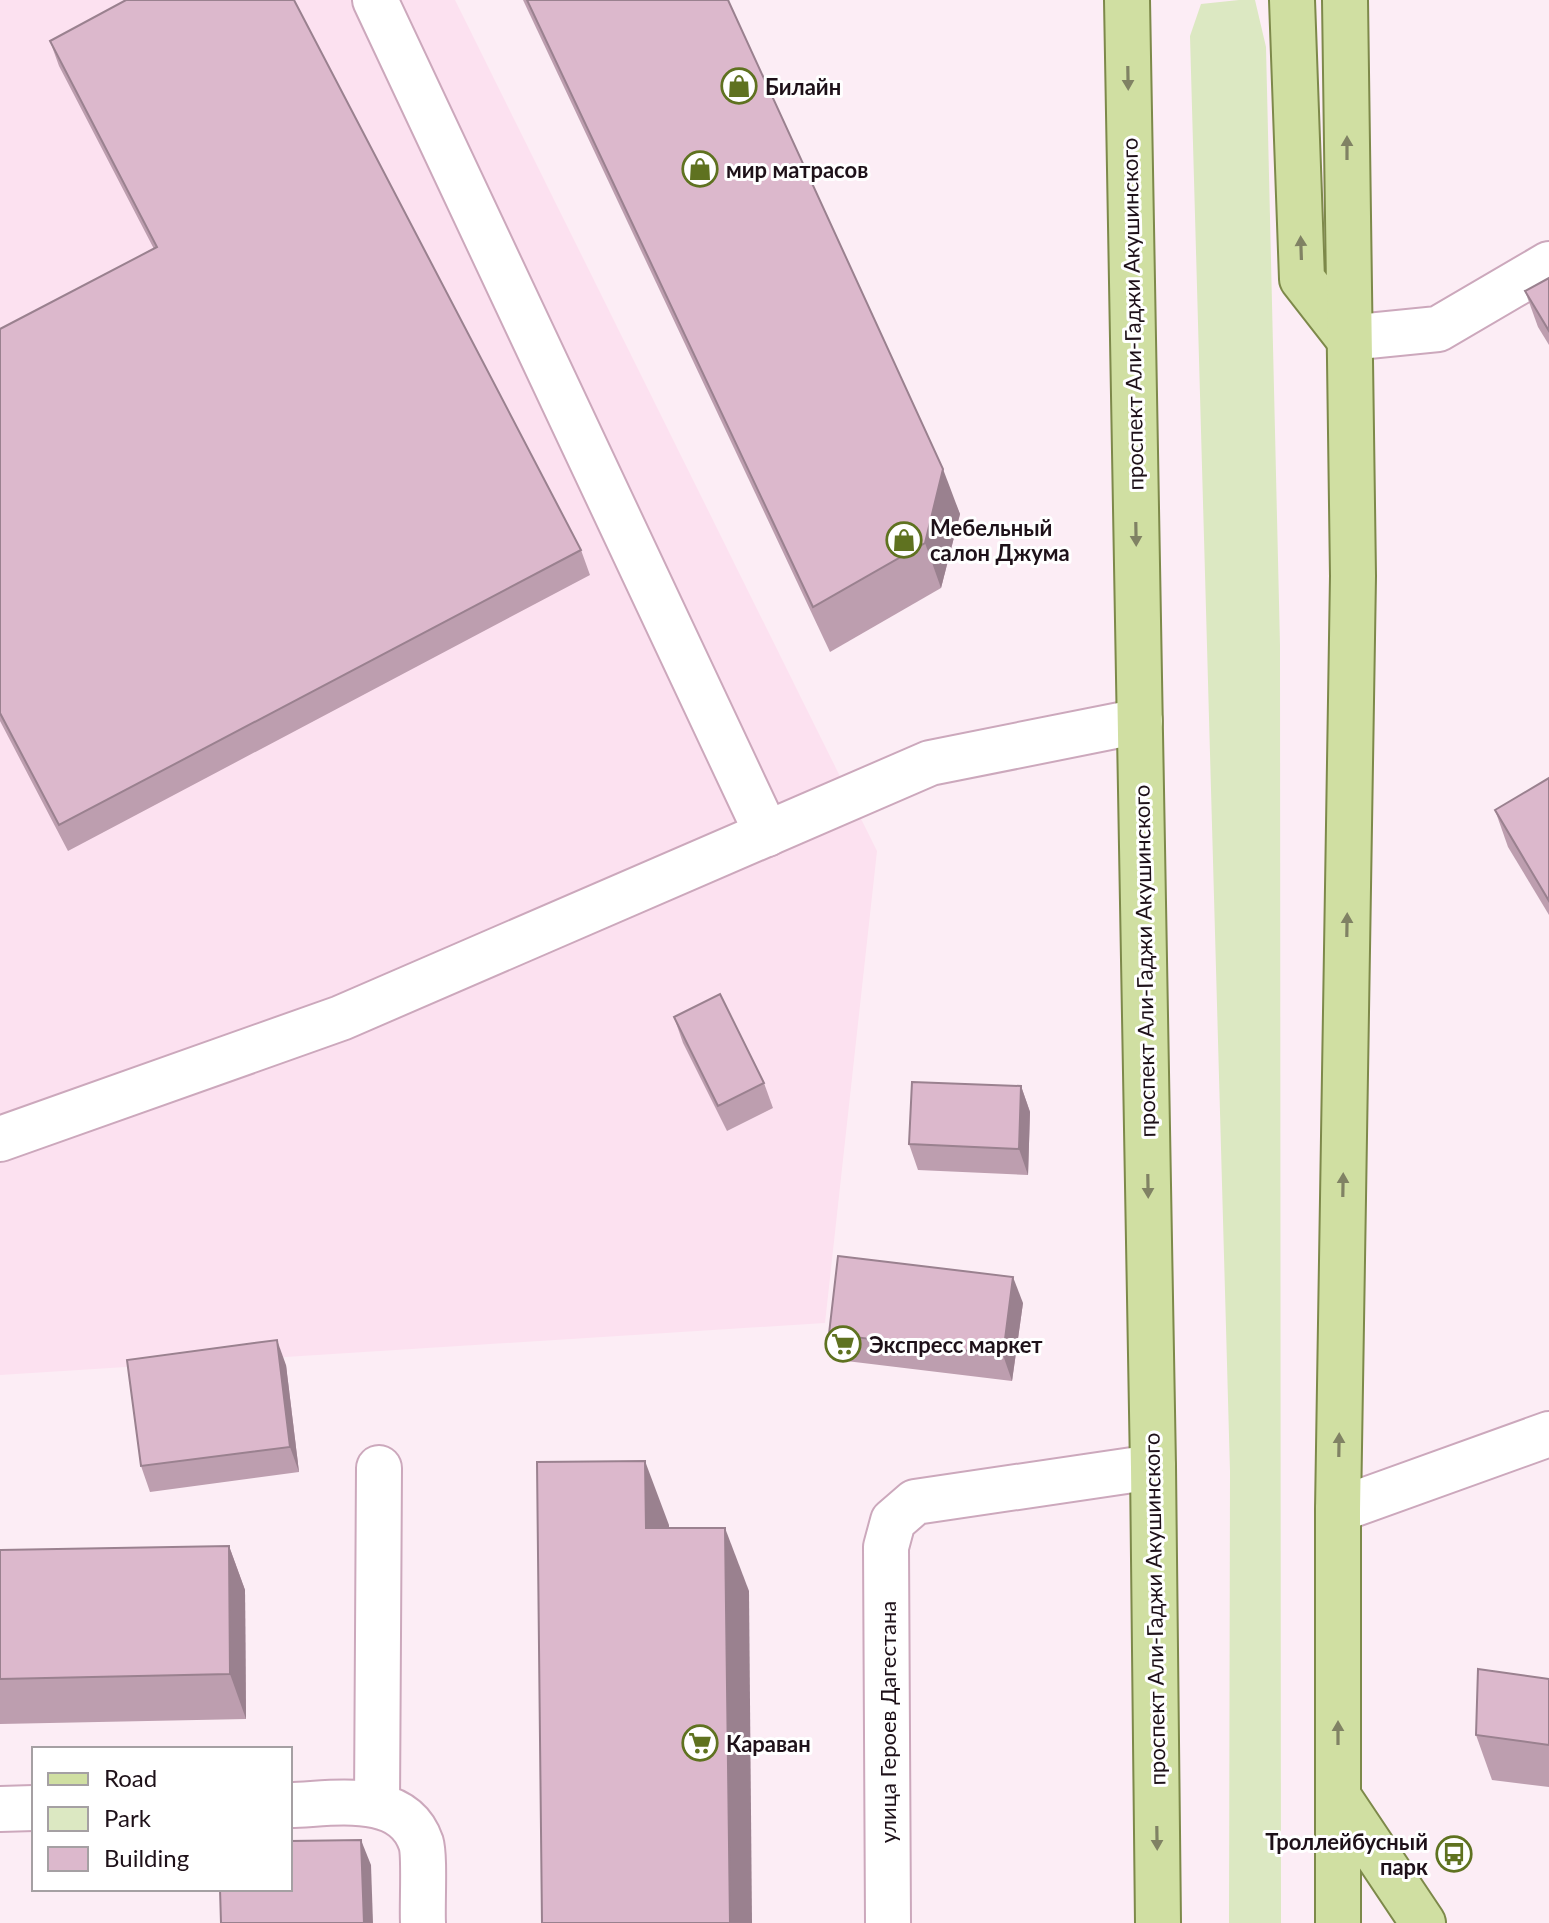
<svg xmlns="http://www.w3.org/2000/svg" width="1549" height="1923" viewBox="0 0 1549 1923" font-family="Lato,sans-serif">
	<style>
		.built { fill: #fce1f0 }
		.green { fill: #dce8c2 }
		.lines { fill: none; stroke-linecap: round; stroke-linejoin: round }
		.minor-casing { stroke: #cca8bc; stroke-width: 48 }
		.major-casing { stroke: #7d894a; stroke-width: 48 }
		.minor { stroke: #fff; stroke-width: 44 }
		.major { stroke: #d0dfa2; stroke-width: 44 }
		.wall { fill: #bd9eaf }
		.shaded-wall { fill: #9a818f }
		.building { fill: #dcb8cc; stroke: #9a818f; stroke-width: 2 }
		.oneway { fill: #808264 }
		.labels { text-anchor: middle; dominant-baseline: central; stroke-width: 6; stroke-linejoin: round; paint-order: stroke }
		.poi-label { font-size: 22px; font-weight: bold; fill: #1e1119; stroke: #fff; text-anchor: start }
		.street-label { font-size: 22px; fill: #1e1119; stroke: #fff }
	</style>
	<rect width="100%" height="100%" fill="#fcedf5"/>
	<polygon class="built" points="0,0 455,0 877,851 825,1323 0,1375"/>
	<polygon class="green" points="1239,0 1255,0 1266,47 1280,645 1281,1923 1229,1923 1230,1471 1190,36 1201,4"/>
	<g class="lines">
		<defs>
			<g id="minor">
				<polyline points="375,0 767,834"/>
				<polyline points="1348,338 1438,329 1549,264"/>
				<polyline points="0,1139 341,1018 930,763 1140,721"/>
				<polyline points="1338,1510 1549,1434"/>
				<polyline points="377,1804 379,1468"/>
				<path d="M 290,1805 C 334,1804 403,1790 421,1843 C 425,1856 422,1906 423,1923"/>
				<polyline points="0,1809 34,1808"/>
				<polyline points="888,1923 886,1547 893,1521 915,1502 1153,1467"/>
			</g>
			<g id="major">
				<polyline points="1127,0 1153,1467 1158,1923"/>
				<polyline points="1292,0 1302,279 1348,338"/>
				<polyline points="1338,1796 1423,1923"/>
				<polyline points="1338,1923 1338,1510 1353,576 1345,0"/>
			</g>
		</defs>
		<use href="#minor" class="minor-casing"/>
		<use href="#major" class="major-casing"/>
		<use href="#minor" class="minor"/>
		<use href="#major" class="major"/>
	</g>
	<g class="wall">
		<polygon points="523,0 728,0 960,514 941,588 830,652"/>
		<polygon points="50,41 581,550 590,575 68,851 0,721 0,329 154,249 59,66"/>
		<polygon points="1549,278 1549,345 1538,327 1525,291"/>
		<polygon points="1549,778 1549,915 1508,847 1495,810"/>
		<polygon points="674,1017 764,1083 773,1108 727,1131 683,1043"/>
		<polygon points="1021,1086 1030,1112 1028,1175 918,1170 909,1144"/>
		<polygon points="1023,1303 1012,1381 838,1360 829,1334"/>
		<polygon points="286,1365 299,1472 150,1492 141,1466"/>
		<polygon points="229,1546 245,1590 246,1719 0,1724 0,1550"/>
		<polygon points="1549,1679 1549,1787 1492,1780 1476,1735"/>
	</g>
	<g class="shaded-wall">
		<polygon points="943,469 960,514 941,588 925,543"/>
		<polygon points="1021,1086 1030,1112 1028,1175 1019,1149"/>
		<polygon points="1013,1277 1023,1303 1012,1381 1003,1355"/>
		<polygon points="277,1340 286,1365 299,1472 290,1447"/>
		<polygon points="645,1461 669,1525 669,1592 646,1528"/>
		<polygon points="725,1528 749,1591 752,1923 730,1923"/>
		<polygon points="229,1546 245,1590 246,1719 230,1674"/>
		<polygon points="361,1840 371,1865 373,1923 364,1923"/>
	</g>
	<g class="building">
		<polygon points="126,0 294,0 581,550 59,825 0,713 0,329 157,247 50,41"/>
		<polygon points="527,0 728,0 943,469 925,543 813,607"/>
		<polygon points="1549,278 1549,331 1525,291"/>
		<polygon points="1549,778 1549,901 1495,810"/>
		<polygon points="720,994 764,1083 718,1106 674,1017"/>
		<polygon points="912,1082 1021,1086 1019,1149 909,1144"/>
		<polygon points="838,1256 1013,1277 1003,1355 829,1334"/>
		<polygon points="277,1340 290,1447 141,1466 127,1360"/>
		<polygon points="645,1461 646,1528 725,1528 730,1923 542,1923 537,1462"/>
		<polygon points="229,1546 230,1674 0,1679 0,1550"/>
		<polygon points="1478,1669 1549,1679 1549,1745 1476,1735"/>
		<polygon points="361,1840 364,1923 221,1923 220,1889 290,1889 290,1841"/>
	</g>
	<defs><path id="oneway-solid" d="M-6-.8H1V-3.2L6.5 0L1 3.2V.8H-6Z" transform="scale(2)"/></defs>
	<g class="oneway">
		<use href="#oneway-solid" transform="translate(1128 78) rotate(89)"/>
		<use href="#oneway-solid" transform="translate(1347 148) rotate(-90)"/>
		<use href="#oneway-solid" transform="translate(1301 248) rotate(-92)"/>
		<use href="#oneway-solid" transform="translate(1136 534) rotate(89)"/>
		<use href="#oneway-solid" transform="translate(1347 925) rotate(-89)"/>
		<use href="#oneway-solid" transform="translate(1343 1185) rotate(-89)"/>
		<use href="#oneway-solid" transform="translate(1148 1186) rotate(89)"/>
		<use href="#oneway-solid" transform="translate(1339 1445) rotate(-89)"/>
		<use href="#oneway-solid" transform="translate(1338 1733) rotate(-90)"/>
		<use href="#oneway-solid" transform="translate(1157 1838) rotate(89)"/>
	</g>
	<defs>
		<symbol id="shop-ring" viewBox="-11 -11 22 22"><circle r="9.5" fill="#fff" stroke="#5f7220" stroke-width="1.5"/><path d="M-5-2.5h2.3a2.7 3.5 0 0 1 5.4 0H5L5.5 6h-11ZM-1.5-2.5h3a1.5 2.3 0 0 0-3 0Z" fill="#5f7220"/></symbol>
		<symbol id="supermarket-ring" viewBox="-11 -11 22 22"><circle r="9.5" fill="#fff" stroke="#5f7220" stroke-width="1.5"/><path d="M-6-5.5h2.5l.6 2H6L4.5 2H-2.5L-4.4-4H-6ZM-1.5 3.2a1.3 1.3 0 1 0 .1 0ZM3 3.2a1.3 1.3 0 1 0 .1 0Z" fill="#5f7220"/></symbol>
		<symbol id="bus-ring" viewBox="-11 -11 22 22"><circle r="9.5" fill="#fff" stroke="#5f7220" stroke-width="1.5"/><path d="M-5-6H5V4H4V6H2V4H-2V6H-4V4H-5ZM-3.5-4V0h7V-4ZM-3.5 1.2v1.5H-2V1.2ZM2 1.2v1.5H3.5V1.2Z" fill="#5f7220"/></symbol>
	</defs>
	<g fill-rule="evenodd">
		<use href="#shop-ring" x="719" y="66" width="40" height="40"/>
		<use href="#shop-ring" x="680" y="149" width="40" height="40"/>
		<use href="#shop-ring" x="884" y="520" width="40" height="40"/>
		<use href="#supermarket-ring" x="823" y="1324" width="40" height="40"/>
		<use href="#supermarket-ring" x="680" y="1723" width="40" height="40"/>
		<use href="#bus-ring" x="1434" y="1834" width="40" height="40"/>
	</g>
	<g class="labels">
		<g class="poi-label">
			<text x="765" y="86">Билайн</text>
			<text x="726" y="169">мир матрасов</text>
			<text x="930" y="527">Мебельный<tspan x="930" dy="25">салон Джума</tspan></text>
			<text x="869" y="1344">Экспресс маркет</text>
			<text x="726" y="1743">Караван</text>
			<text x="1428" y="1841" text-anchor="end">Троллейбусный<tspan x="1428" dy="25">парк</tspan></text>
		</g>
		<g class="street-label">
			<text transform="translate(1132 314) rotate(-91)">проспект Али-Гаджи Акушинского</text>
			<text transform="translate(1144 961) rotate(-91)">проспект Али-Гаджи Акушинского</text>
			<text transform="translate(1154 1609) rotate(-91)">проспект Али-Гаджи Акушинского</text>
			<text transform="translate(887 1722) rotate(-90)">улица Героев Дагестана</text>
		</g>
	</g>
	<rect x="32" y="1747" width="260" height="144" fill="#ffffff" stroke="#a5a0a3" stroke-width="2"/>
	<rect x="48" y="1773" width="40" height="12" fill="#d0dfa2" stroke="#a5a0a3" stroke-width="2"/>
	<text x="104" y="1787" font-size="24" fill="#1e1119">Road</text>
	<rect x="48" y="1807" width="40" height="24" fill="#dce8c2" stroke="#a5a0a3" stroke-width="2"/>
	<text x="104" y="1827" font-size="24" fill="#1e1119">Park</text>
	<rect x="48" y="1847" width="40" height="24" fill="#dcb8cc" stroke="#a5a0a3" stroke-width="2"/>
	<text x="104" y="1867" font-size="24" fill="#1e1119">Building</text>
</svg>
